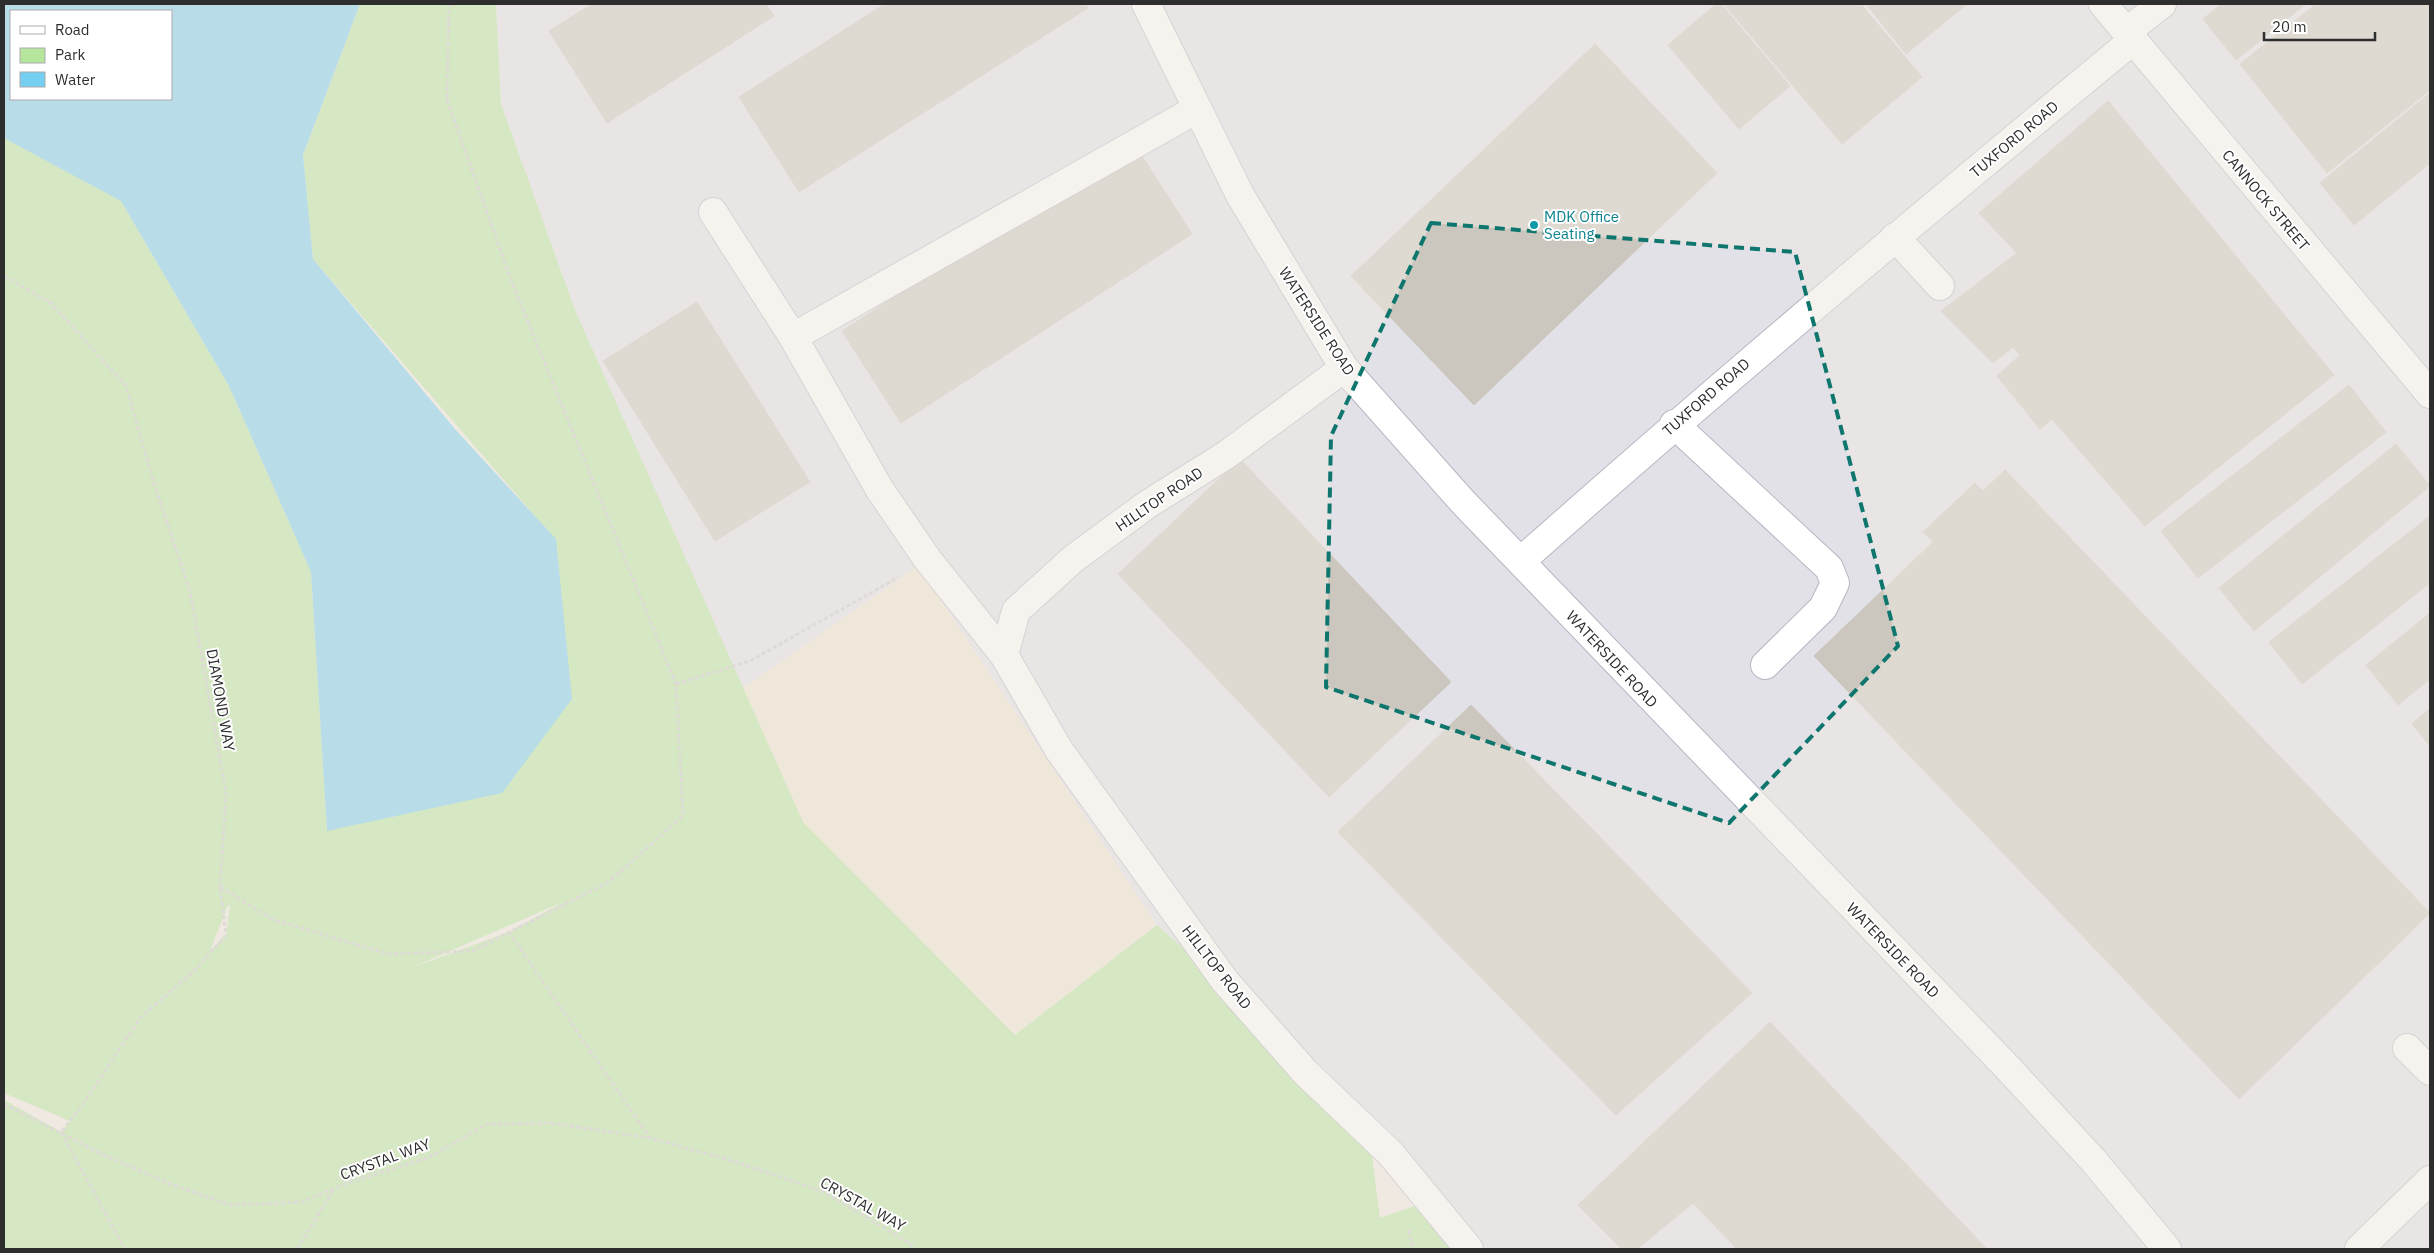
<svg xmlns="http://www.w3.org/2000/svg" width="2434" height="1253" viewBox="0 0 2434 1253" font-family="'IBM Plex Sans',sans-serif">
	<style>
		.industrial { fill: #e3e1e8 }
		.education { fill: #f0e6d1 }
		.green { fill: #b6e59e; fill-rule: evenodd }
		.water { fill: #75cff0; fill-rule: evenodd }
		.building { fill: #cbc7bf; stroke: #cbc5ba }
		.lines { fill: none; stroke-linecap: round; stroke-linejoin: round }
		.minor-casing { stroke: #b4b7c1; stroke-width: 30 }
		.path { stroke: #c9c9c9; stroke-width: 3; stroke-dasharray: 4 2.5; stroke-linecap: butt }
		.minor { stroke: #fff; stroke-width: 28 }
		.marked { fill: none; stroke: #0f766e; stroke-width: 4; stroke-dasharray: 10 6; stroke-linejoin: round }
		.culture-dot { fill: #0f9aa8; stroke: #fff; stroke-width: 2 }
		.labels { text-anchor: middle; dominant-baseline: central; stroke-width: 4; stroke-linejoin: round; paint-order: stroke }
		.street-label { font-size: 15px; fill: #2e2e2e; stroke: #fff }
		.culture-label { font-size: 15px; fill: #0d838f; stroke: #fff; text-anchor: start }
	</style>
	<rect width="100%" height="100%" fill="#efe9e1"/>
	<polygon class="industrial" points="496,4 2430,4 2430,1249 1465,1249 1286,1051 803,822 595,366 501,104"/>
	<polygon class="education" points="918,566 1157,925 1015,1035 803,822 742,689"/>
	<path class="green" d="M 360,4 L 496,4 L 501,104 L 575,310 L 803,822 L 1015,1035 L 1157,925 L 1245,1003 L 1369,1133 L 1380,1218 L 1429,1201 L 1465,1249 L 4,1249 L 4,1100 L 61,1132 L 70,1121 L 4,1093 L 4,81 L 11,99 L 121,201 L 229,386 L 311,572 L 327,831 L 555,539 L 313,259 L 303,155 ZM 563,902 L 509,932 L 411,968 ZM 228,905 L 230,906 L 226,935 L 210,951 Z"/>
	<path class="water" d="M 4,4 L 360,4 L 303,155 L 313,259 L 455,429 L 556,539 L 572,699 L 502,793 L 327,831 L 311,572 L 229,386 L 121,201 L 4,138 ZM 11,11 L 171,11 L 171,99 L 11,99 Z"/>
	<g class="building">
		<polygon points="592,4 766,4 774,16 607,123 549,31"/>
		<polygon points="885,4 1085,4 1088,8 799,192 739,97"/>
		<polygon points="1716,4 1721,4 1790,86 1739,129 1668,45"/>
		<polygon points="1724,4 1861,4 1922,77 1842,144"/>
		<polygon points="1866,4 1967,4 1906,54"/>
		<polygon points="2221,4 2306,4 2236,60 2203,19"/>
		<polygon points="2316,4 2430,4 2430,90 2327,173 2240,64"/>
		<polygon points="1595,44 1717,173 1474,405 1351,276"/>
		<polygon points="2430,93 2430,163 2354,225 2320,183"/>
		<polygon points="2108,101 2334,375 2145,526 2052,419 2040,429 1997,376 2020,355 2013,347 1993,363 1941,311 2017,253 1979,213"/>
		<polygon points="1133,142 1192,234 901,423 842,331"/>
		<polygon points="697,302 810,482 715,541 603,361"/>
		<polygon points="2349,385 2386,432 2198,578 2161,531"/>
		<polygon points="2396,444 2430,486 2254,631 2219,588"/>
		<polygon points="1240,459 1451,682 1329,797 1118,574"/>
		<polygon points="2005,470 2430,913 2239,1099 1814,656 1933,542 1923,532 1975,483 1983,491"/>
		<polygon points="2430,516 2430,583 2302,684 2269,642"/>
		<polygon points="2430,613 2430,679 2398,705 2366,665"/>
		<polygon points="1471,705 1752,993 1616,1115 1338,832"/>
		<polygon points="2430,708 2430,746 2412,724"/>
		<polygon points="1770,1022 1987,1249 1737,1249 1693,1203 1637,1249 1622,1249 1578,1205"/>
	</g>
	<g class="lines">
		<defs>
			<g id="minor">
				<polyline points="1146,4 1240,195 1344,368 1463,502 2006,1066 2093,1160 2167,1249"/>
				<polyline points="2103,4 2430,394"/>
				<polyline points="2126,32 2162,4"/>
				<polyline points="713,212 793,337 1197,109"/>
				<polyline points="1895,237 1940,286"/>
				<polyline points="793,337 880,490 928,560 1004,655 1059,750 1225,981 1305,1072 1390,1153 1469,1249"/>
				<polyline points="1674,424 1829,568 1835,583 1823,608 1765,665"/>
				<path d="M 1521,561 C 1721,383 1926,211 2132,41"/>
				<polyline points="1004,655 1016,611 1073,559 1148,504 1226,455 1344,368"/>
				<polyline points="2407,1048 2430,1071"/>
				<polyline points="2359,1249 2430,1180"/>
			</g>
		</defs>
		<use href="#minor" class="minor-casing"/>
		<g class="path">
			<polyline points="4,276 51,303 126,386 152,477 190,591 204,669 226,794 220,887 226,935 194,971 140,1018 82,1106 61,1132 125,1249"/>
			<polyline points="676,684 750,661 899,577"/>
			<polyline points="220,887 274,920 389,954 472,951 607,883 683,816 676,684 514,288 447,100 449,4"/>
			<polyline points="509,932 650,1138"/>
			<polyline points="4,1104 104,1155 168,1183 230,1205 302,1202 347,1183 428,1158 487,1124 551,1123 650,1138 736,1162 822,1191 908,1242 915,1249"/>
			<polyline points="1409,1230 1413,1249"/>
			<polyline points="297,1249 334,1189"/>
		</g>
		<use href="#minor" class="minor"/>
	</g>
	<path d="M0 0H2434V1253H0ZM 1431,223 L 1795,252 L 1898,646 L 1729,823 L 1326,687 L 1331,436 Z" fill="#efe9e1" fill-opacity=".55" fill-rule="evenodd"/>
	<path class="marked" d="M 1431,223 L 1795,252 L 1898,646 L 1729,823 L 1326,687 L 1331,436 Z"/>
	<circle class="culture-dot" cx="1534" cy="225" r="5"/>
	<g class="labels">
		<g class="street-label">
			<text transform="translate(2014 139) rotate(-40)">TUXFORD ROAD</text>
			<text transform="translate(2266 200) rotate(50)">CANNOCK STREET</text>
			<text transform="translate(1317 321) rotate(57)">WATERSIDE ROAD</text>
			<text transform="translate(1706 397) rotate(-41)">TUXFORD ROAD</text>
			<text transform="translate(1159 499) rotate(-34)">HILLTOP ROAD</text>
			<text transform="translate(1612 659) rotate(47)">WATERSIDE ROAD</text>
			<text transform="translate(221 700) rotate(80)">DIAMOND WAY</text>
			<text transform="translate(1893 950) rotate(46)">WATERSIDE ROAD</text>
			<text transform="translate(1217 967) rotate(52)">HILLTOP ROAD</text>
			<text transform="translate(385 1159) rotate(-20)">CRYSTAL WAY</text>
			<text transform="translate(863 1204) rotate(29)">CRYSTAL WAY</text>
		</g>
		<g class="culture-label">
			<text x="1544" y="216">MDK Office<tspan x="1544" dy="17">Seating</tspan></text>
		</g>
	</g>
	<rect width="2434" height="1253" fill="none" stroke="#2e2e2e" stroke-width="10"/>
	<rect x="10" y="10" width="162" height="90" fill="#ffffff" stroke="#ababab"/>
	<rect x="20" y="26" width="25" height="8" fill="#ffffff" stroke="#ababab"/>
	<text x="55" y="35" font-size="15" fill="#2e2e2e">Road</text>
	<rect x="20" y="48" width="25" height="15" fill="#b6e59e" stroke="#ababab"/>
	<text x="55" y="60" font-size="15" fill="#2e2e2e">Park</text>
	<rect x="20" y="72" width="25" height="15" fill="#75cff0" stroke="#ababab"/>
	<text x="55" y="85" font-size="15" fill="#2e2e2e">Water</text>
	<path d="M2264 32v8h111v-8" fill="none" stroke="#2e2e2e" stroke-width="2.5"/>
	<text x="2272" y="32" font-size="15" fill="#2e2e2e" stroke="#ffffff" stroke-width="4" paint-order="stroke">20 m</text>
</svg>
